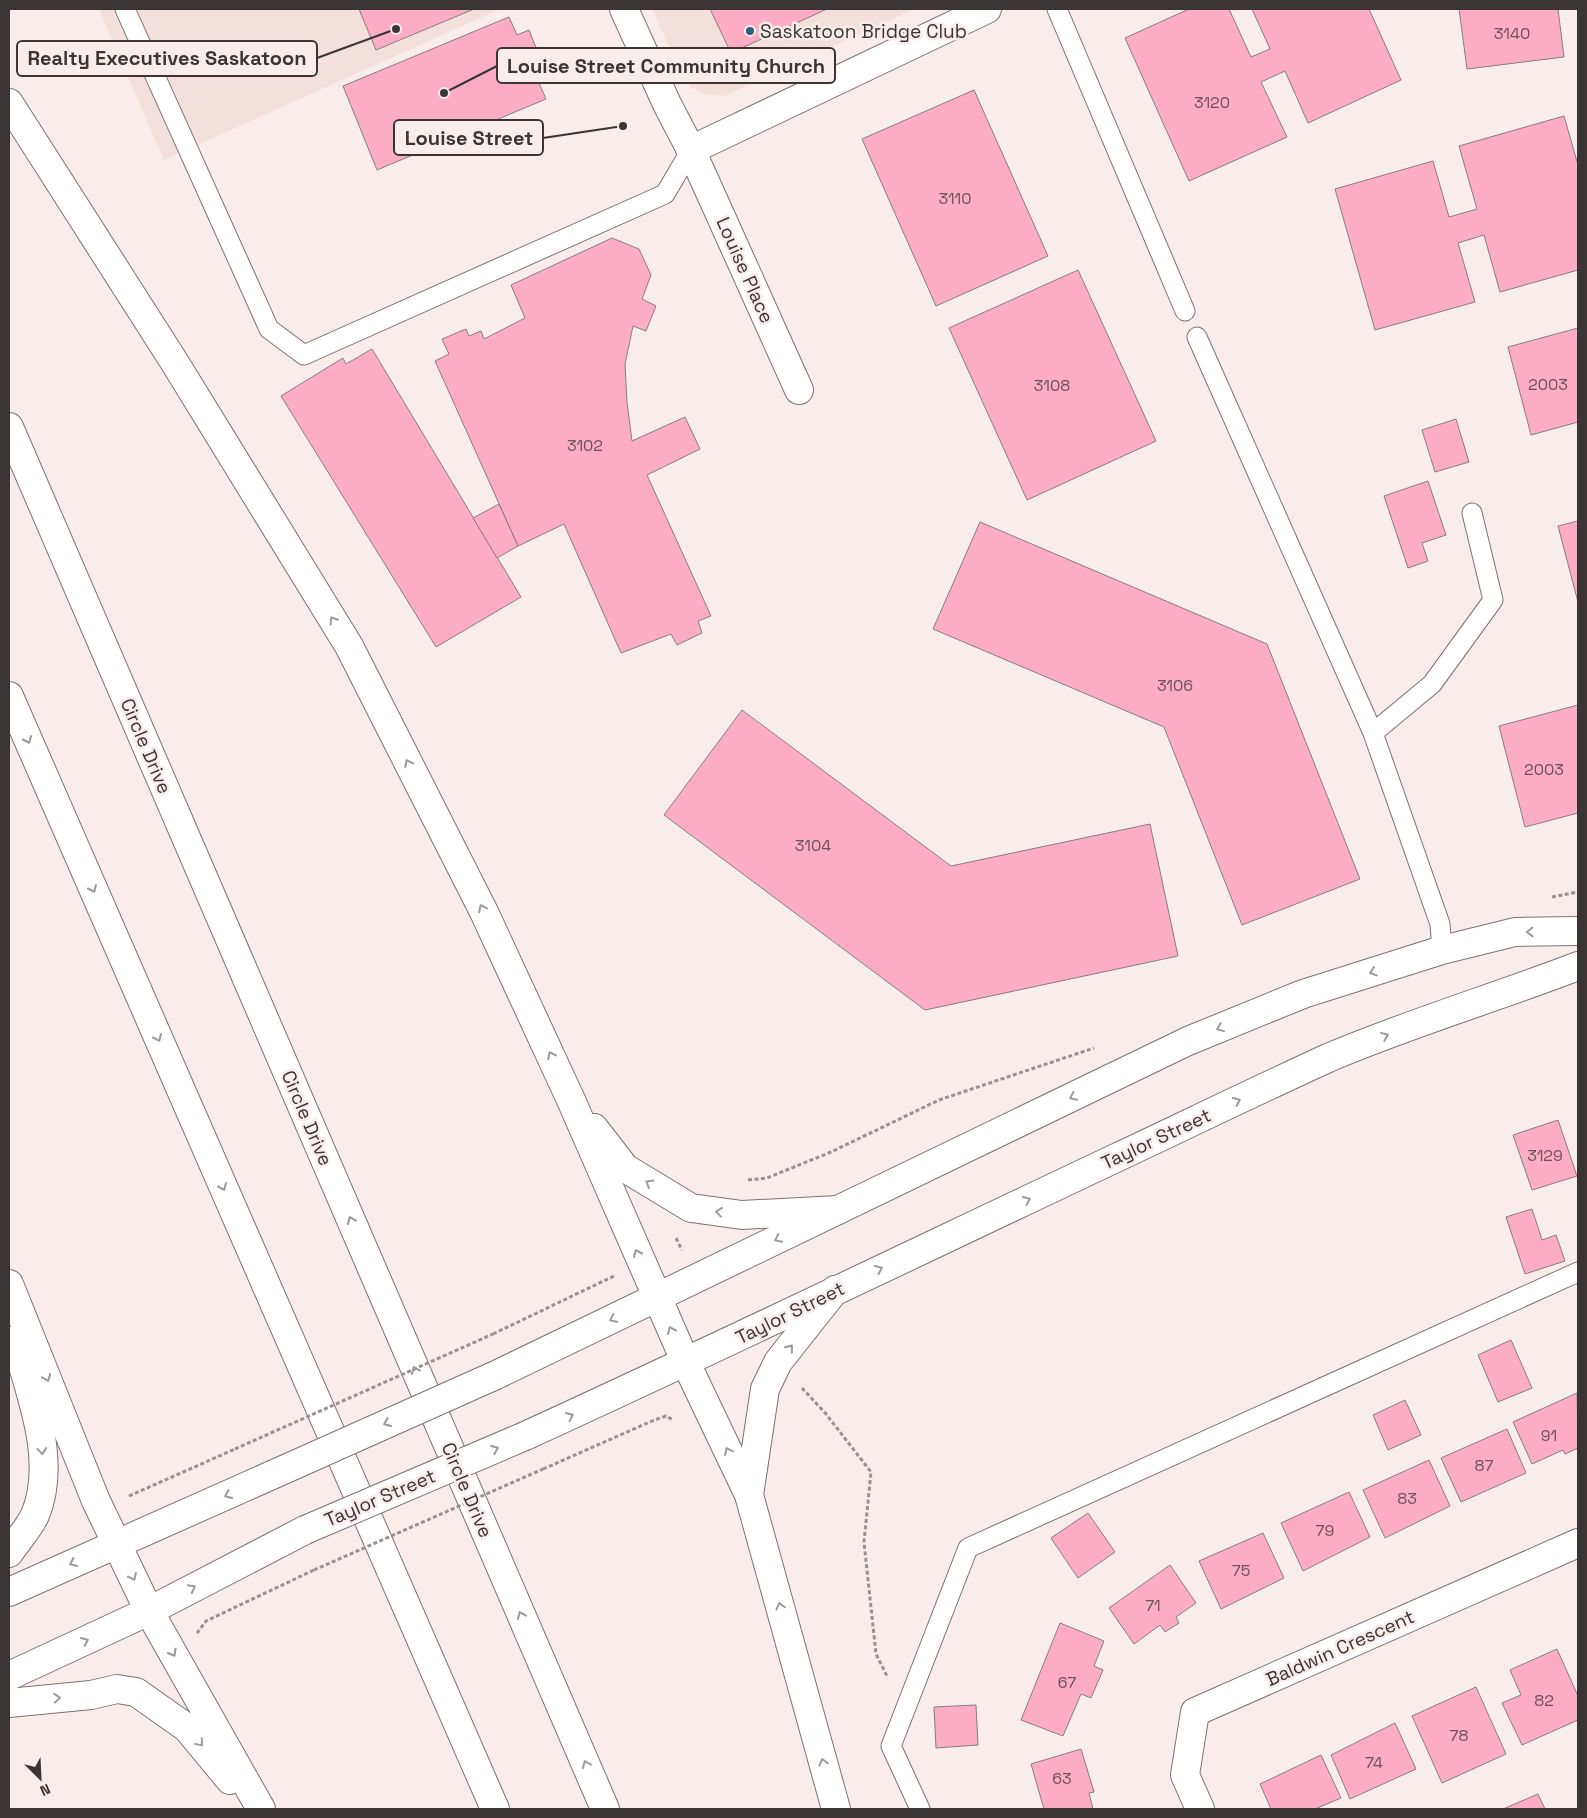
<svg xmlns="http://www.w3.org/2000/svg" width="1587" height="1818" viewBox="0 0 1587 1818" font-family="'Space Grotesk',sans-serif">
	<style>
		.built { fill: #f3dfdb }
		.building { fill: #fdacc6; stroke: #877d80 }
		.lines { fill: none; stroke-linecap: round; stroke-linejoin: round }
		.lane-casing { stroke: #7c7270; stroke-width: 21 }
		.street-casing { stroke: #7c7270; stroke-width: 30 }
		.secondary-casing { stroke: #7c7270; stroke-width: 30 }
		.highway-casing { stroke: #7c7270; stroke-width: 30 }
		.path { stroke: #99908f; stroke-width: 3; stroke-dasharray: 4 2.5; stroke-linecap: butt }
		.lane { stroke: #fff; stroke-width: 19 }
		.street { stroke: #fff; stroke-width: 28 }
		.secondary { stroke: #fff; stroke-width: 28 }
		.highway { stroke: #fff; stroke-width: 28 }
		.secondary-bridge-casing { stroke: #7c7270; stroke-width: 30; stroke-linecap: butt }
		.path-bridge { stroke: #99908f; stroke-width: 3; stroke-dasharray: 4 2.5; stroke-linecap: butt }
		.secondary-bridge { stroke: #fff; stroke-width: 28 }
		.oneway { stroke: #9c9a9a }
		.poi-dot { fill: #2b607c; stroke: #f9edeb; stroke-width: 2 }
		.labels { text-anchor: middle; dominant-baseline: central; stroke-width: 5; stroke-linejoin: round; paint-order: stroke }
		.number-label { font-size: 16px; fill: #6b5358 }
		.poi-label { font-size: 19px; fill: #3a3534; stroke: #f9edeb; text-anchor: start }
		.street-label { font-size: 19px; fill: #3a3534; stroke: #f9edeb }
		.leader { fill: none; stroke: #3a3534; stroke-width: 2 }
		.callout-dot { fill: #3a3534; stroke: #f9edeb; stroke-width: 2 }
		.callout { fill: #f9edeb; stroke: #3a3534; stroke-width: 2 }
		.callout-label { font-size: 20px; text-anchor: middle; font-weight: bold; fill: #3a3534 }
	</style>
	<rect width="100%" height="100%" fill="#f9edeb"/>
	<g class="built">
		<polygon points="99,9 500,9 164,160"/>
		<polygon points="652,9 915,9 724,96 703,94 691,87 679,69"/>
	</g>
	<g class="building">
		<polygon points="359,9 474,9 376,50"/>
		<polygon points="710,9 827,9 731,53"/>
		<polygon points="1189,9 1229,9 1251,57 1270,49 1252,9 1369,9 1401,80 1308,123 1285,71 1261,82 1287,137 1189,181 1125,38"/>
		<polygon points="1459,9 1558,9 1564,57 1467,69"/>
		<polygon points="509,17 517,35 529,30 543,65 533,69 546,99 377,170 343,86"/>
		<polygon points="974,90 1048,256 936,306 862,139"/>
		<polygon points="1564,116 1578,165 1578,270 1500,292 1484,235 1458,243 1475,302 1375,330 1335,189 1433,161 1449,217 1477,209 1459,146"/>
		<polygon points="612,238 639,249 651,275 642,299 656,306 646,331 633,326 625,364 627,402 632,441 685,417 700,449 647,475 711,616 698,621 702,633 677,645 671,634 621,653 564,524 518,546 435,361 449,354 442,339 466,329 469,336 481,331 484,339 525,318 511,285"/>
		<polygon points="1078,270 1156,441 1027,500 949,328"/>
		<polygon points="1578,328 1578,422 1531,435 1508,347"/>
		<polygon points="372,349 521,597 436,647 281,396 343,358 346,364"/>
		<polygon points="1456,419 1469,462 1435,472 1422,430"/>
		<polygon points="1428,481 1446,535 1422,543 1428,561 1408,568 1384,496"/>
		<polygon points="499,504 518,546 497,558 473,518"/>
		<polygon points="1578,521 1578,602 1558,526"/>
		<polygon points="980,522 1267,644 1360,879 1242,925 1164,727 933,629"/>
		<polygon points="1578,705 1578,813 1525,827 1499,726"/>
		<polygon points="742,710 951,866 1150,824 1178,956 925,1010 664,815"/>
		<polygon points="1558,1120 1577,1176 1532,1190 1513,1135"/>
		<polygon points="1532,1209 1542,1240 1556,1235 1565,1261 1525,1274 1506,1217"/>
		<polygon points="1511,1340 1532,1388 1498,1402 1478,1355"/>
		<polygon points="1577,1393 1578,1448 1565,1454 1563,1450 1532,1464 1513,1422"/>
		<polygon points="1405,1400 1421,1435 1388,1450 1373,1415"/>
		<polygon points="1507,1429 1526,1473 1461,1502 1441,1458"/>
		<polygon points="1429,1460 1450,1506 1385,1538 1363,1490"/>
		<polygon points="1349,1492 1370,1537 1303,1571 1281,1523"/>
		<polygon points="1088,1513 1115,1552 1078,1578 1051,1538"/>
		<polygon points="1263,1533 1284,1578 1221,1609 1199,1561"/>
		<polygon points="1170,1565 1196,1603 1176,1617 1179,1623 1165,1632 1160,1625 1134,1644 1109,1608"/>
		<polygon points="1060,1623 1104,1641 1094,1666 1103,1670 1091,1698 1081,1694 1063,1736 1021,1720"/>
		<polygon points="1557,1649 1578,1696 1578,1720 1522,1745 1502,1703 1521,1695 1510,1670"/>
		<polygon points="1476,1687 1506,1754 1442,1783 1412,1716"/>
		<polygon points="976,1705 978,1745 936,1748 934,1707"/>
		<polygon points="1395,1723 1416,1769 1350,1799 1331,1755"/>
		<polygon points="1081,1749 1094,1792 1089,1793 1093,1809 1044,1809 1031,1764"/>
		<polygon points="1321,1755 1341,1798 1315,1809 1271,1809 1260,1784"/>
		<polygon points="1538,1794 1545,1809 1503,1809"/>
	</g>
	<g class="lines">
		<defs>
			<g id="lane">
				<polyline points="125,9 269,329 304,355 665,194 691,150"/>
				<polyline points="1057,9 1185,311"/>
				<polyline points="1197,337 1373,733 1440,924 1442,950"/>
				<polyline points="1373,733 1432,684 1493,600 1472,513"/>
				<polyline points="920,1809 891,1746 968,1548 1578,1272"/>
			</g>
			<g id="street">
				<polyline points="624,9 667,104 691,150 799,390"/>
				<polyline points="691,150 987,9"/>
				<polyline points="1200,1809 1185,1775 1195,1712 1578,1543"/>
			</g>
			<g id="secondary">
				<polyline points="496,1375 1188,1041 1303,994 1442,950 1515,932 1578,931"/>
				<path d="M 525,1436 C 724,1345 921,1250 1118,1157 C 1188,1124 1258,1090 1328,1058 C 1410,1023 1495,998 1578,966"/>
				<polyline points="9,1592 272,1475"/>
				<polyline points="9,1676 149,1611 305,1530"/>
			</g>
			<g id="highway">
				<polyline points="9,103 175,363 349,646 484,912 571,1100 686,1363 749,1495 836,1809"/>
				<polyline points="9,427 605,1809"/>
				<polyline points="9,696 495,1809"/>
				<polyline points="594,1128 625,1168 691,1208 742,1215 838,1210"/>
				<polyline points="9,1284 96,1501 149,1611 261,1809"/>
				<polyline points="749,1495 765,1389 778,1362 835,1290"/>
				<path d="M 9,1553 C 17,1541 29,1528 35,1515 C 58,1461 30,1392 15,1340"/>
				<polyline points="9,1703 91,1695 117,1689 136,1692 187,1728 230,1780"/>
			</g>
		</defs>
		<use href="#lane" class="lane-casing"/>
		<use href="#street" class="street-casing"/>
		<use href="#secondary" class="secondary-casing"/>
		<use href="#highway" class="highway-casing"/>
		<g class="path">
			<polyline points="1552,897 1578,892"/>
			<polyline points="748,1180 767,1178 831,1152 939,1100 1094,1048"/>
			<polyline points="676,1238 682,1250"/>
			<polyline points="493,1334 614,1276"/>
			<polyline points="802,1388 826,1414 871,1472 864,1542 876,1654 888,1678"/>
			<polyline points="543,1469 652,1421 666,1416 673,1420"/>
			<polyline points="129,1496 235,1449"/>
			<polyline points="197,1633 206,1621 314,1570"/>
		</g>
		<use href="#lane" class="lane"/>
		<use href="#street" class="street"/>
		<use href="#secondary" class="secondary"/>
		<use href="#highway" class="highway"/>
		<defs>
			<g id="secondary-bridge">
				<polyline points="272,1475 496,1375"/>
				<polyline points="305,1530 525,1436"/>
			</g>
		</defs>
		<use href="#secondary-bridge" class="secondary-bridge-casing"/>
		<g class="path-bridge">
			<polyline points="235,1449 493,1334"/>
			<polyline points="314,1570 543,1469"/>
		</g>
		<use href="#secondary-bridge" class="secondary-bridge"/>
	</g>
	<defs><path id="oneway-chevron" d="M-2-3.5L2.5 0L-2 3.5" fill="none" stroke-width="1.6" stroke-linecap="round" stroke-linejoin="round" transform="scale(1.25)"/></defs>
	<g class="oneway">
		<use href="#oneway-chevron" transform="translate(333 620) rotate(-122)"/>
		<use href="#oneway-chevron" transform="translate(28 740) rotate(66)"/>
		<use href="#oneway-chevron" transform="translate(408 763) rotate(-117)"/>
		<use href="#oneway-chevron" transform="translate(93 889) rotate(66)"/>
		<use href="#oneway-chevron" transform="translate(482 908) rotate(-116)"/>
		<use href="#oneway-chevron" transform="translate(1530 932) rotate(179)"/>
		<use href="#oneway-chevron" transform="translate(1373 972) rotate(162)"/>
		<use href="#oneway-chevron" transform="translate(1220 1028) rotate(158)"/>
		<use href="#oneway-chevron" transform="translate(1385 1036) rotate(-22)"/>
		<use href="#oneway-chevron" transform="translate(158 1038) rotate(66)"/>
		<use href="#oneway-chevron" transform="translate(551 1055) rotate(-115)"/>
		<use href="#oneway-chevron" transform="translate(1073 1097) rotate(154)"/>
		<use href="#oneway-chevron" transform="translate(1237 1101) rotate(-25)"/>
		<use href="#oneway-chevron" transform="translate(649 1183) rotate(-149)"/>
		<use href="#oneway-chevron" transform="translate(223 1187) rotate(66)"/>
		<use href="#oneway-chevron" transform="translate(1027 1200) rotate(-25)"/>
		<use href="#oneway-chevron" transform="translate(719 1212) rotate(-173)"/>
		<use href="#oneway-chevron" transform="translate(351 1220) rotate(-113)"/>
		<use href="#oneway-chevron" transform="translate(778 1239) rotate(154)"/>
		<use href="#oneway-chevron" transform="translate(637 1253) rotate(-114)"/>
		<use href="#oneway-chevron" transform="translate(879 1269) rotate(-25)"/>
		<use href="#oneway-chevron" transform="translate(613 1319) rotate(154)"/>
		<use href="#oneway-chevron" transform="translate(671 1330) rotate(-114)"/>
		<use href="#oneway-chevron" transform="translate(790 1348) rotate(-51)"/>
		<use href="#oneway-chevron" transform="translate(415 1370) rotate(-113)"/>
		<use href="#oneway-chevron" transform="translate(47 1378) rotate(68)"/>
		<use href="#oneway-chevron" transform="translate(570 1416) rotate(-25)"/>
		<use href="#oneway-chevron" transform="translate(387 1423) rotate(156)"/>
		<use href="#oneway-chevron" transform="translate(495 1449) rotate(-23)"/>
		<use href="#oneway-chevron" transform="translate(42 1451) rotate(85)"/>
		<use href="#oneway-chevron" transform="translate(728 1451) rotate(-116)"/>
		<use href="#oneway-chevron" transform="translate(228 1495) rotate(156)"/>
		<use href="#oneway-chevron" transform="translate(73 1563) rotate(155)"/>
		<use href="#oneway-chevron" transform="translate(133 1577) rotate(65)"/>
		<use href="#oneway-chevron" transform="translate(192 1588) rotate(-27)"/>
		<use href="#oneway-chevron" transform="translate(780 1606) rotate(-105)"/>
		<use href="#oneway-chevron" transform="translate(521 1615) rotate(-113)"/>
		<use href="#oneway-chevron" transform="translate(85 1641) rotate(-25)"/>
		<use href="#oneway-chevron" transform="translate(173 1653) rotate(60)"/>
		<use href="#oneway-chevron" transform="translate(57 1698) rotate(-5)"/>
		<use href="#oneway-chevron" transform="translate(200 1743) rotate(50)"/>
		<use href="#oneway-chevron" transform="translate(823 1762) rotate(-105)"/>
		<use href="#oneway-chevron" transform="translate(586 1764) rotate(-113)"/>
	</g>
	<circle class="poi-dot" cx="750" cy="31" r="5"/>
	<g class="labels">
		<g class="number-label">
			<text x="1512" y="33">3140</text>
			<text x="1212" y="102">3120</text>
			<text x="955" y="198">3110</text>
			<text x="1548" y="384">2003</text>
			<text x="1052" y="385">3108</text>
			<text x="585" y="445">3102</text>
			<text x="1175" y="685">3106</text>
			<text x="1544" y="769">2003</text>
			<text x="813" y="845">3104</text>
			<text x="1545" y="1155">3129</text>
			<text x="1549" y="1435">91</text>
			<text x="1484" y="1465">87</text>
			<text x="1407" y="1498">83</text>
			<text x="1325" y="1530">79</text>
			<text x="1241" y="1570">75</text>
			<text x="1153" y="1605">71</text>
			<text x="1067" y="1682">67</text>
			<text x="1544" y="1700">82</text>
			<text x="1459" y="1735">78</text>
			<text x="1374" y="1762">74</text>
			<text x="1062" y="1778">63</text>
		</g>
		<g class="poi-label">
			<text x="760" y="31">Saskatoon Bridge Club</text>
		</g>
		<g class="street-label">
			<text transform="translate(745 270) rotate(66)">Louise Place</text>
			<text transform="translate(146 746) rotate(67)">Circle Drive</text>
			<text transform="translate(307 1118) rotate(67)">Circle Drive</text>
			<text transform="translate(1156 1139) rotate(-25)">Taylor Street</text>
			<text transform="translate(790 1313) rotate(-26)">Taylor Street</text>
			<text transform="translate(467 1490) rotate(67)">Circle Drive</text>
			<text transform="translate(380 1498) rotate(-23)">Taylor Street</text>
			<text transform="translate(1340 1648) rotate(-24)">Baldwin Crescent</text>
		</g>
	</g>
	<path class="leader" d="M396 29L317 58M444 93L497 66M623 126L543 138"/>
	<g class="callout-dot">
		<circle cx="396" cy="29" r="5"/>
		<circle cx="444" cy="93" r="5"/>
		<circle cx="623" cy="126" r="5"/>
	</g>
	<g class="callout">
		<rect x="17" y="41" width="300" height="35" rx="5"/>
		<rect x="497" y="48" width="338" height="35" rx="5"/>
		<rect x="394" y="120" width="149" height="35" rx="5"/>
	</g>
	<g class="callout-label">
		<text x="167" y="65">Realty Executives Saskatoon</text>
		<text x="666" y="73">Louise Street Community Church</text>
		<text x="469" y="145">Louise Street</text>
	</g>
	<rect width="1587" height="1818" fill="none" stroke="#3a3534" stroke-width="20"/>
	<g transform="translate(40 1778) rotate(156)" stroke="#f9edeb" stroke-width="4" paint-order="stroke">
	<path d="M0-4L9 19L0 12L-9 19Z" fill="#3a3534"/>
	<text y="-8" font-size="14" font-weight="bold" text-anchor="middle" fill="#3a3534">N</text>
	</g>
</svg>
